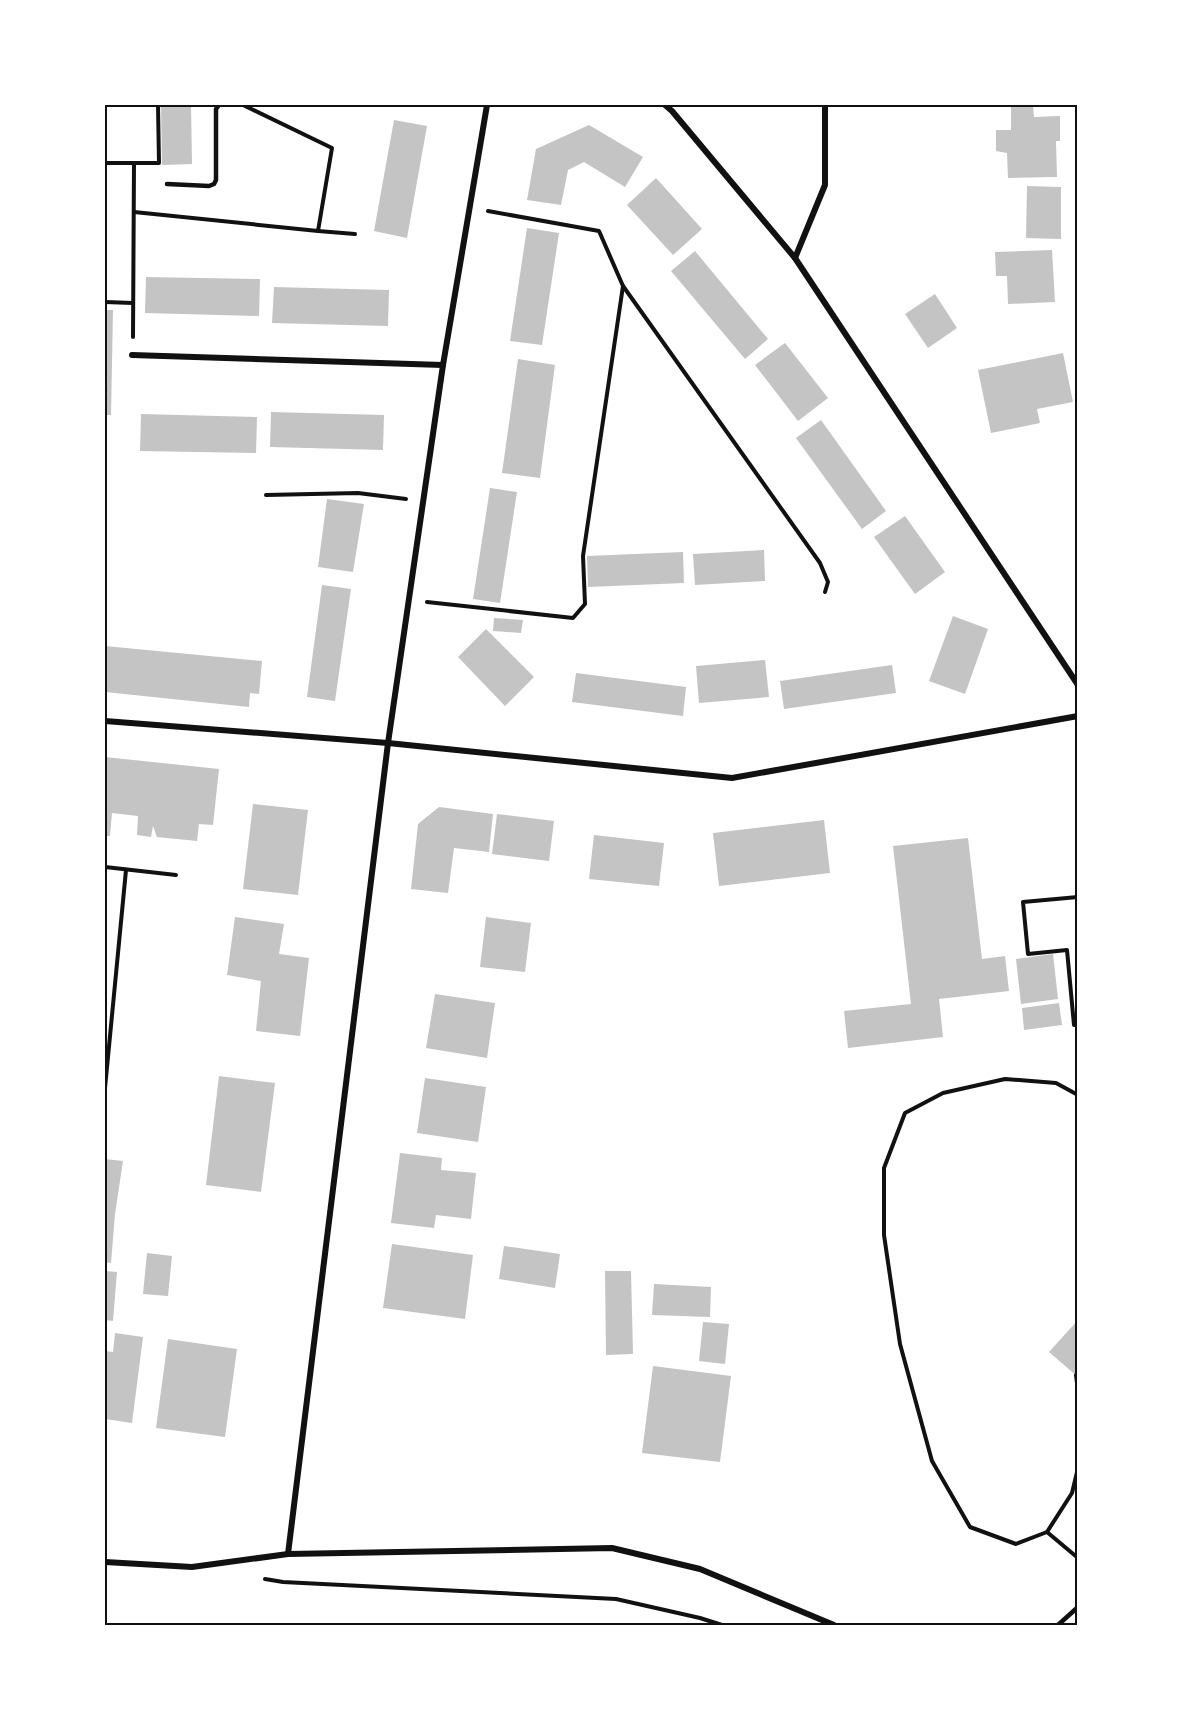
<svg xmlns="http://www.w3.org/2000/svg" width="1183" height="1730" viewBox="0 0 1183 1730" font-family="Rubik,sans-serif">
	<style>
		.building { fill: #c4c4c4 }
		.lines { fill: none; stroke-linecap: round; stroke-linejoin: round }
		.path { stroke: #111; stroke-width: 4 }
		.service { stroke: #111; stroke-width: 4.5 }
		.minor { stroke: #111; stroke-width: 6 }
		.neatline { fill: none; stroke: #111; stroke-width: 2 }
	</style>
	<rect width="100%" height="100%" fill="#fff"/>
	<g class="building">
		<polygon points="161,105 191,105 192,164 162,165"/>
		<polygon points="1011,105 1033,105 1034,117 1060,116 1060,141 1056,141 1057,177 1008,178 1007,153 996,151 996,130 1011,130"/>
		<polygon points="394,120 427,126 407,238 374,231"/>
		<polygon points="589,125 643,157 625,187 584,162 568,170 561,205 527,200 536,149"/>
		<polygon points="656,178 702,229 673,255 627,205"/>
		<polygon points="1027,186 1061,187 1061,239 1026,238"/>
		<polygon points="527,228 559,233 542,345 510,341"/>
		<polygon points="1052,250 1055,302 1008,304 1007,276 996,276 995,252"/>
		<polygon points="695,251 768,339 745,359 671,271"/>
		<polygon points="146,277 260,279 259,316 145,313"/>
		<polygon points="274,287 389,290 388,326 272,323"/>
		<polygon points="935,294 957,328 928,348 905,314"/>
		<polygon points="105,310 113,310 111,415 105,415"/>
		<polygon points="785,343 828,398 798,421 755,365"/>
		<polygon points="1063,353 1073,402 1037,409 1040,423 991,433 978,370"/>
		<polygon points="518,359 555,365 540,478 502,473"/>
		<polygon points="271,412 384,415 383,450 270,447"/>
		<polygon points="141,414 257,417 256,453 140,451"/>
		<polygon points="821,420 886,511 862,529 796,438"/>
		<polygon points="490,488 517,492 500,603 473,599"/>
		<polygon points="327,499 364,504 353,572 318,567"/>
		<polygon points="905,516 945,572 915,594 874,537"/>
		<polygon points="764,550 765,581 695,585 693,554"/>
		<polygon points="683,552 684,583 588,587 587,556"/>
		<polygon points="322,585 351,589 335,701 307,697"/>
		<polygon points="953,616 988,629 965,694 929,681"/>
		<polygon points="494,618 523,620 521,633 493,631"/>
		<polygon points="486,629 534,677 505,706 458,657"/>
		<polygon points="105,646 262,661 259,694 250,693 249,707 105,692"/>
		<polygon points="765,660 769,697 699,703 696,666"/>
		<polygon points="892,665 896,693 784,709 780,681"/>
		<polygon points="576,673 686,687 683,716 572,702"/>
		<polygon points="105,757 219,769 213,825 199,824 197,841 157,837 153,826 151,837 137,835 138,816 112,813 110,836 105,836"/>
		<polygon points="253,804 308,810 298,895 243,889"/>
		<polygon points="439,807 493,814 489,852 454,848 448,893 411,889 418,824"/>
		<polygon points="497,814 554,821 549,861 492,854"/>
		<polygon points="824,820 830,873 719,886 713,833"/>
		<polygon points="594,835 664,843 659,886 589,879"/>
		<polygon points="968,838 982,959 1005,956 1009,991 939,999 943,1037 848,1048 844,1011 911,1004 893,846"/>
		<polygon points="235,917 284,924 279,954 309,958 300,1036 256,1031 261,981 227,975"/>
		<polygon points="486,917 531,923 525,972 480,967"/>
		<polygon points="1053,954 1058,999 1021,1004 1016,959"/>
		<polygon points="435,994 495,1003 487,1058 426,1048"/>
		<polygon points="1059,1003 1062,1025 1024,1030 1022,1008"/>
		<polygon points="219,1076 275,1083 261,1192 206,1185"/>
		<polygon points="425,1078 486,1087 478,1142 417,1133"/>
		<polygon points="400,1153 442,1158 441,1170 476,1173 471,1219 436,1215 434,1228 391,1223"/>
		<polygon points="105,1159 123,1161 115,1214 111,1263 105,1262"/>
		<polygon points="392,1244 473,1255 465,1319 383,1308"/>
		<polygon points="504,1246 560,1254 555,1288 499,1279"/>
		<polygon points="147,1253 172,1256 168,1296 143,1294"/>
		<polygon points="105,1271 117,1272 113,1321 105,1320"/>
		<polygon points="605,1271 631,1271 633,1354 606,1355"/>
		<polygon points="654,1284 711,1287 710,1317 652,1315"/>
		<polygon points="1078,1320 1078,1377 1049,1352"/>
		<polygon points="703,1322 729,1324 725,1364 699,1361"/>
		<polygon points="115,1333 143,1337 132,1423 105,1419 105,1351 113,1352"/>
		<polygon points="168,1339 237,1349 225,1437 156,1428"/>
		<polygon points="653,1366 731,1376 720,1462 642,1453"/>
	</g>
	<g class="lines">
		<g class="path">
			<polyline points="105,163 134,163 133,337"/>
			<polyline points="134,163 159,163 158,105"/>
			<polyline points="488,211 599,231 623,286 820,563 828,582 825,592"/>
			<polyline points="134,212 318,231 332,148 243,105"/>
			<polyline points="318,231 355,234"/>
			<polyline points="105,302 133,303"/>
			<polyline points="266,495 358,493 406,499"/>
			<polyline points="427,602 573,618 585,604 583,556 623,286"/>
			<polyline points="105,867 176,875"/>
			<polyline points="1078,897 1023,902 1028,954 1067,950 1074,1025 1078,1025"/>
			<polyline points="105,1088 126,870"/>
			<polyline points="1078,1095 1056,1083 1005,1079 943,1093 905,1113 884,1168 884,1235 900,1344 932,1461 970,1527 1016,1544 1047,1532 1072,1493 1078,1468"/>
			<polyline points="1076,1375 1078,1391"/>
			<polyline points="1047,1532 1078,1558"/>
			<polyline points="265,1579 283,1582 616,1599 700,1618 722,1625"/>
		</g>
		<g class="service">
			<polyline points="1078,154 1078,196"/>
			<polyline points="167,184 209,186 214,184 216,180 216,109 219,105"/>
			<polyline points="1058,1625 1078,1607"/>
		</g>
		<g class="minor">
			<polyline points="665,105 672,111 795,258 1078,685"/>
			<polyline points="795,258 825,185 825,105"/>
			<polyline points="132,355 443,365"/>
			<polyline points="105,721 388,743 732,778 1078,716"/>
			<polyline points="288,1554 388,743 443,365 487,105"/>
			<polyline points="105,1562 192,1567 288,1554 612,1548 700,1569 834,1625"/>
		</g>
	</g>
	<rect width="1183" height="1730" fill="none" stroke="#ffffff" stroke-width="213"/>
	<rect x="106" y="106" width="970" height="1518" class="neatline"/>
</svg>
